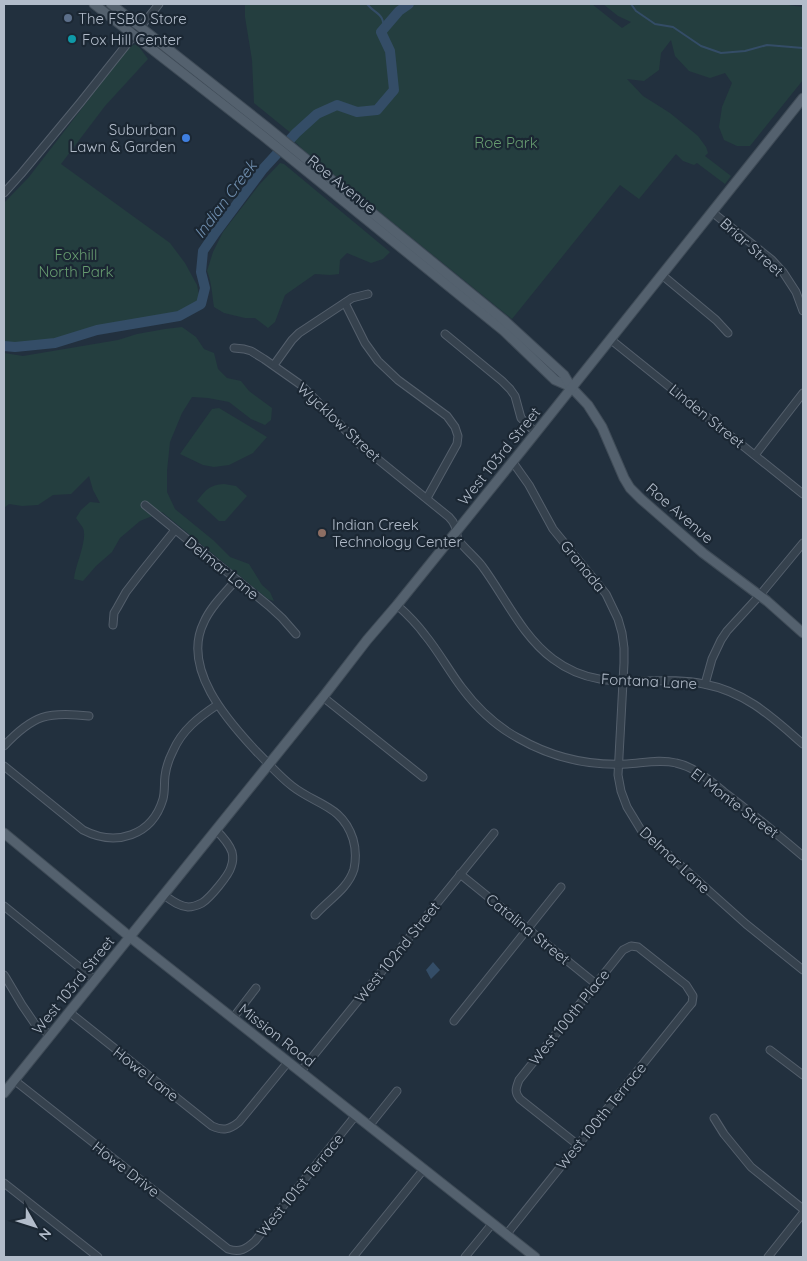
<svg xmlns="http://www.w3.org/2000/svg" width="807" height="1261" viewBox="0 0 807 1261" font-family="Quicksand,sans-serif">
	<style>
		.green { fill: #243e3f }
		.water { fill: #344d67 }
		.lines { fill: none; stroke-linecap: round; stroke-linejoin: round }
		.stream { stroke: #344d67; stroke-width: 2 }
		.river { stroke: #344d67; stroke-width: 10 }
		.minor-casing { stroke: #545f6c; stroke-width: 9 }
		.major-casing { stroke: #3f4b57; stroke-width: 11 }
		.minor { stroke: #36424e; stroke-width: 7 }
		.major { stroke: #54616e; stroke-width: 9 }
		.service-dot { fill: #5c6f8a; stroke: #1b2733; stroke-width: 2 }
		.culture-dot { fill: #0f9aa8; stroke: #1b2733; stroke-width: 2 }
		.shop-dot { fill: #3f7fe0; stroke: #1b2733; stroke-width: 2 }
		.education-dot { fill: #8d6e63; stroke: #1b2733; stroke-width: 2 }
		.labels { text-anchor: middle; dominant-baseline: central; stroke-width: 4.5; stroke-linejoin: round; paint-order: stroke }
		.poi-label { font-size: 15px; fill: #b2bcca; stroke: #1b2733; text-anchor: start }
		.park-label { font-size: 15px; fill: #679c70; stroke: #1b2733 }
		.street-label { font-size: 15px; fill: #b2bcca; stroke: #1b2733 }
		.water-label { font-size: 16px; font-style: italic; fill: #708faf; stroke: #1b2733 }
	</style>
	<rect width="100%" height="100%" fill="#22303e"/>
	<g class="green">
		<polygon points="245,4 592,4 622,28 631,22 618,16 603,4 781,4 803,7 803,80 750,146 737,146 724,140 719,127 722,107 732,83 725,73 710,78 689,71 675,56 671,40 661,53 659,70 644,81 627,79 643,96 670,113 698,136 706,147 708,153 705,156 731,176 725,184 697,163 694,165 683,161 676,154 639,199 620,185 512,319 308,154 294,141 297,138 254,103 252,60 245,17"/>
		<polygon points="137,44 148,59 105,106 61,164 170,243 185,263 197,285 201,304 179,316 97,330 55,343 15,347 4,346 4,203 29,177 130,46"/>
		<path d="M 280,163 L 284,164 L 390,252 L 383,259 L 371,263 L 347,253 L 340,260 L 339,274 L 330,275 L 315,274 L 285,295 L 275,322 L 268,328 L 255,318 L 245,318 L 224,313 L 214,307 C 212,295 212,283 207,271 L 213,252 L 223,232 L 259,185 Z"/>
		<path d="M 182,327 L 196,337 L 204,349 L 214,353 L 218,369 L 227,378 L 241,381 L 249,391 L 272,408 L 271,420 L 265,425 L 251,419 L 229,402 L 208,398 L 192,397 L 182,413 L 170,442 L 167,471 L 167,492 L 175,509 L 213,540 L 230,557 L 249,564 L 262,585 L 270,592 L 274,601 L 268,599 L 162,512 L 140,521 L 120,538 L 112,552 L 96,566 L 83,581 L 74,579 C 75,565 88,540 83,528 C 81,525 78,521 76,518 L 81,510 L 90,502 L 100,503 L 93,490 L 89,476 L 71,494 L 53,495 L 38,505 L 22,506 L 9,504 L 4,508 L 4,353 L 23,356 L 118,340 L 137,334 L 165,329 Z"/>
		<polygon points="219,408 267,437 253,453 229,465 214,467 203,465 180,454 212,409"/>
		<path d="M 224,484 L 236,486 L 247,496 L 225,521 L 219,521 L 197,501 C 206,490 209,485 224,484 Z"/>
	</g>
	<polygon class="water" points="433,962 440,970 431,979 426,970"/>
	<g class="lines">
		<g class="stream">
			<path d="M 367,4 C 376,15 385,13 383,30"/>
			<polyline points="631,4 636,11 655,24 673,27 701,46 721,53 745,51 767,45 803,48"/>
		</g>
		<polyline class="river" points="4,346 15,347 55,343 97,330 179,316 201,304 205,288 201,272 203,251 216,232 263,169 296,133 317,114 337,105 357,112 377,110 394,90 390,51 381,32 399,11 409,4"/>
		<defs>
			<g id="minor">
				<polyline points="4,193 21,174 80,103 159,4"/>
				<polyline points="712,212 772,260 783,272 796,292 803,311"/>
				<polyline points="662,275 716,320 728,333"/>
				<polyline points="345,303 365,343 378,361 398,380 447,416 455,427 458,436 457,444 427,498"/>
				<polyline points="445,334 502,381 510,389 515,396 521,418 536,433"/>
				<polyline points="610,339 803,494"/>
				<path d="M 234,348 L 244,349 L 251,351 L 264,359 L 301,385 L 359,444 L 449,517 C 452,520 454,523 455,526 C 457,531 456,536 459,541 C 466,550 475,557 482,566 C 505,597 522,636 553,659 C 602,696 651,673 704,684 C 746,692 772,717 803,744"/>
				<polyline points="274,365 292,340 299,333 352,298 368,294"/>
				<polyline points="755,455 803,393"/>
				<polyline points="512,461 529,485 553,529 606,594 618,619 622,633 624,648 624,663 618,775 621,791 627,807 641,830 746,924 803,970"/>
				<polyline points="145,505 269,606 282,618 296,634"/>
				<path d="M 236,580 C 225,593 211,606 204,622 C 181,668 227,720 256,751 C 268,763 279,776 292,786 C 316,805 342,805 353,839 C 356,849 356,859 354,869 C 348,889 328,900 315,915"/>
				<path d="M 397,605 C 407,614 417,624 425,635 C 439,652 449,671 462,688 C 477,708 496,726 518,738 C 551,757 589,766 627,764 C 643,763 660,759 676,763 C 695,767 709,780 724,792 C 751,812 777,834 803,856"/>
				<polyline points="113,625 114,613 117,608 126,592 143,570 175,530"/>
				<polyline points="705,684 712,659 721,640 727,631 760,595 803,543"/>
				<polyline points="323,697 423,777"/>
				<path d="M 4,746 C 33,715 48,711 89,716"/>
				<path d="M 4,766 L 83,830 C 116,847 152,836 163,799 C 165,792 164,784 165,776 C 166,767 169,759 173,751 C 182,730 199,717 217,705"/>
				<polyline points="460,874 596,984"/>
				<path d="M 164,895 C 171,900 178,906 188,907 C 193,907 198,905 202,903 C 210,898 229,875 231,867 C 233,862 233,856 232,852 C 229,843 222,836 216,830"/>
				<polyline points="4,906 95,980"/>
				<polyline points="4,975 6,978 22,1005 35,1024 50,1035"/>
				<path d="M 69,1012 L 212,1126 C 223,1131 229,1130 239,1122 L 288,1062"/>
				<polyline points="233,1018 256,988"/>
				<polyline points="454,1021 561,887"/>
				<polyline points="770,1050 803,1075"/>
				<polyline points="301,1071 494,833"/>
				<path d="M 14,1080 L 228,1249 C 240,1253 246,1249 255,1241 L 356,1115"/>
				<polyline points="714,1118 724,1134 751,1167 803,1209"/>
				<polyline points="369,1126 397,1091"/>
				<polyline points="4,1183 98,1257"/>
				<path d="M 506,1235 L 687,1009 L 692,1003 L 693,996 L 686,985 L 638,947 L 631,946 L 623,950 L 519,1080 C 516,1088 514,1092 520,1099 L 578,1145"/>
				<polyline points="353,1257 424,1169"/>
				<polyline points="465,1257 492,1224"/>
				<polyline points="768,1257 803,1213"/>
			</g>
			<g id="major">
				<polyline points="94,4 262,135 504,331 555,380 571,387"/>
				<polyline points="111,4 268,128 505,321 564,375 571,387 588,405 602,427 624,478 630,488 641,499 703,553 767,601 803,633"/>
				<polyline points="4,833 130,937 535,1257"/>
				<polyline points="4,1093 323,697 367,640 397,605 522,450 803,98"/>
			</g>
		</defs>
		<use href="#minor" class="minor-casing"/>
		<use href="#major" class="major-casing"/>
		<use href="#minor" class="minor"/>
		<use href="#major" class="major"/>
	</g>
	<circle class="service-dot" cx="68" cy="18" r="5"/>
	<circle class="culture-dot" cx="72" cy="39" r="5"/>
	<circle class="shop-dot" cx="186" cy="138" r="5"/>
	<circle class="education-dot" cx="322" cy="533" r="5"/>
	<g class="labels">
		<g class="poi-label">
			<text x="78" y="18">The FSBO Store</text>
			<text x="82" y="39">Fox Hill Center</text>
			<text x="176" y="129" text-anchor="end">Suburban<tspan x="176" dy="17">Lawn &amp; Garden</tspan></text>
			<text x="332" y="524">Indian Creek<tspan x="332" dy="17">Technology Center</tspan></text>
		</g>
		<g class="park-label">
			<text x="506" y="142">Roe Park</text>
			<text x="76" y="254">Foxhill<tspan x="76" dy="17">North Park</tspan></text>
		</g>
		<g class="street-label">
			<text transform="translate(342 184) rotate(39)">Roe Avenue</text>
			<text transform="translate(752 247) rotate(42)">Briar Street</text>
			<text transform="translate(707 416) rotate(39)">Linden Street</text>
			<text transform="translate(339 422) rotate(43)">Wycklow Street</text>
			<text transform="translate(499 456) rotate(-51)">West 103rd Street</text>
			<text transform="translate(680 513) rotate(41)">Roe Avenue</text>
			<text transform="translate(583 566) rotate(51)">Granada</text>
			<text transform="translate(222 568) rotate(39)">Delmar Lane</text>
			<text transform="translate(649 681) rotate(3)">Fontana Lane</text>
			<text transform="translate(735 803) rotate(37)">El Monte Street</text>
			<text transform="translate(675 860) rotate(43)">Delmar Lane</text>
			<text transform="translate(528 929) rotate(39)">Catalina Street</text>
			<text transform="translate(397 952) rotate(-51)">West 102nd Street</text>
			<text transform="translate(73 985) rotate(-51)">West 103rd Street</text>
			<text transform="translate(569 1017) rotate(-51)">West 100th Place</text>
			<text transform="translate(277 1035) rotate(38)">Mission Road</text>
			<text transform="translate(146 1074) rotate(38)">Howe Lane</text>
			<text transform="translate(601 1116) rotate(-51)">West 100th Terrace</text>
			<text transform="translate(126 1169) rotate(38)">Howe Drive</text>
			<text transform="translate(300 1185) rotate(-51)">West 101st Terrace</text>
		</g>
		<g class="water-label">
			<text transform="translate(225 199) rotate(-53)">Indian Creek</text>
		</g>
	</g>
	<rect width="807" height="1261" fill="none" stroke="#b2bcca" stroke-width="10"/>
	<g transform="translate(35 1226) rotate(129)" stroke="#1b2733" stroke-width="4" paint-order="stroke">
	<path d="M0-4L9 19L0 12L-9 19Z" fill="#b2bcca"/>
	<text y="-8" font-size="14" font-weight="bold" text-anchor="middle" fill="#b2bcca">N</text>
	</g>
</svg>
